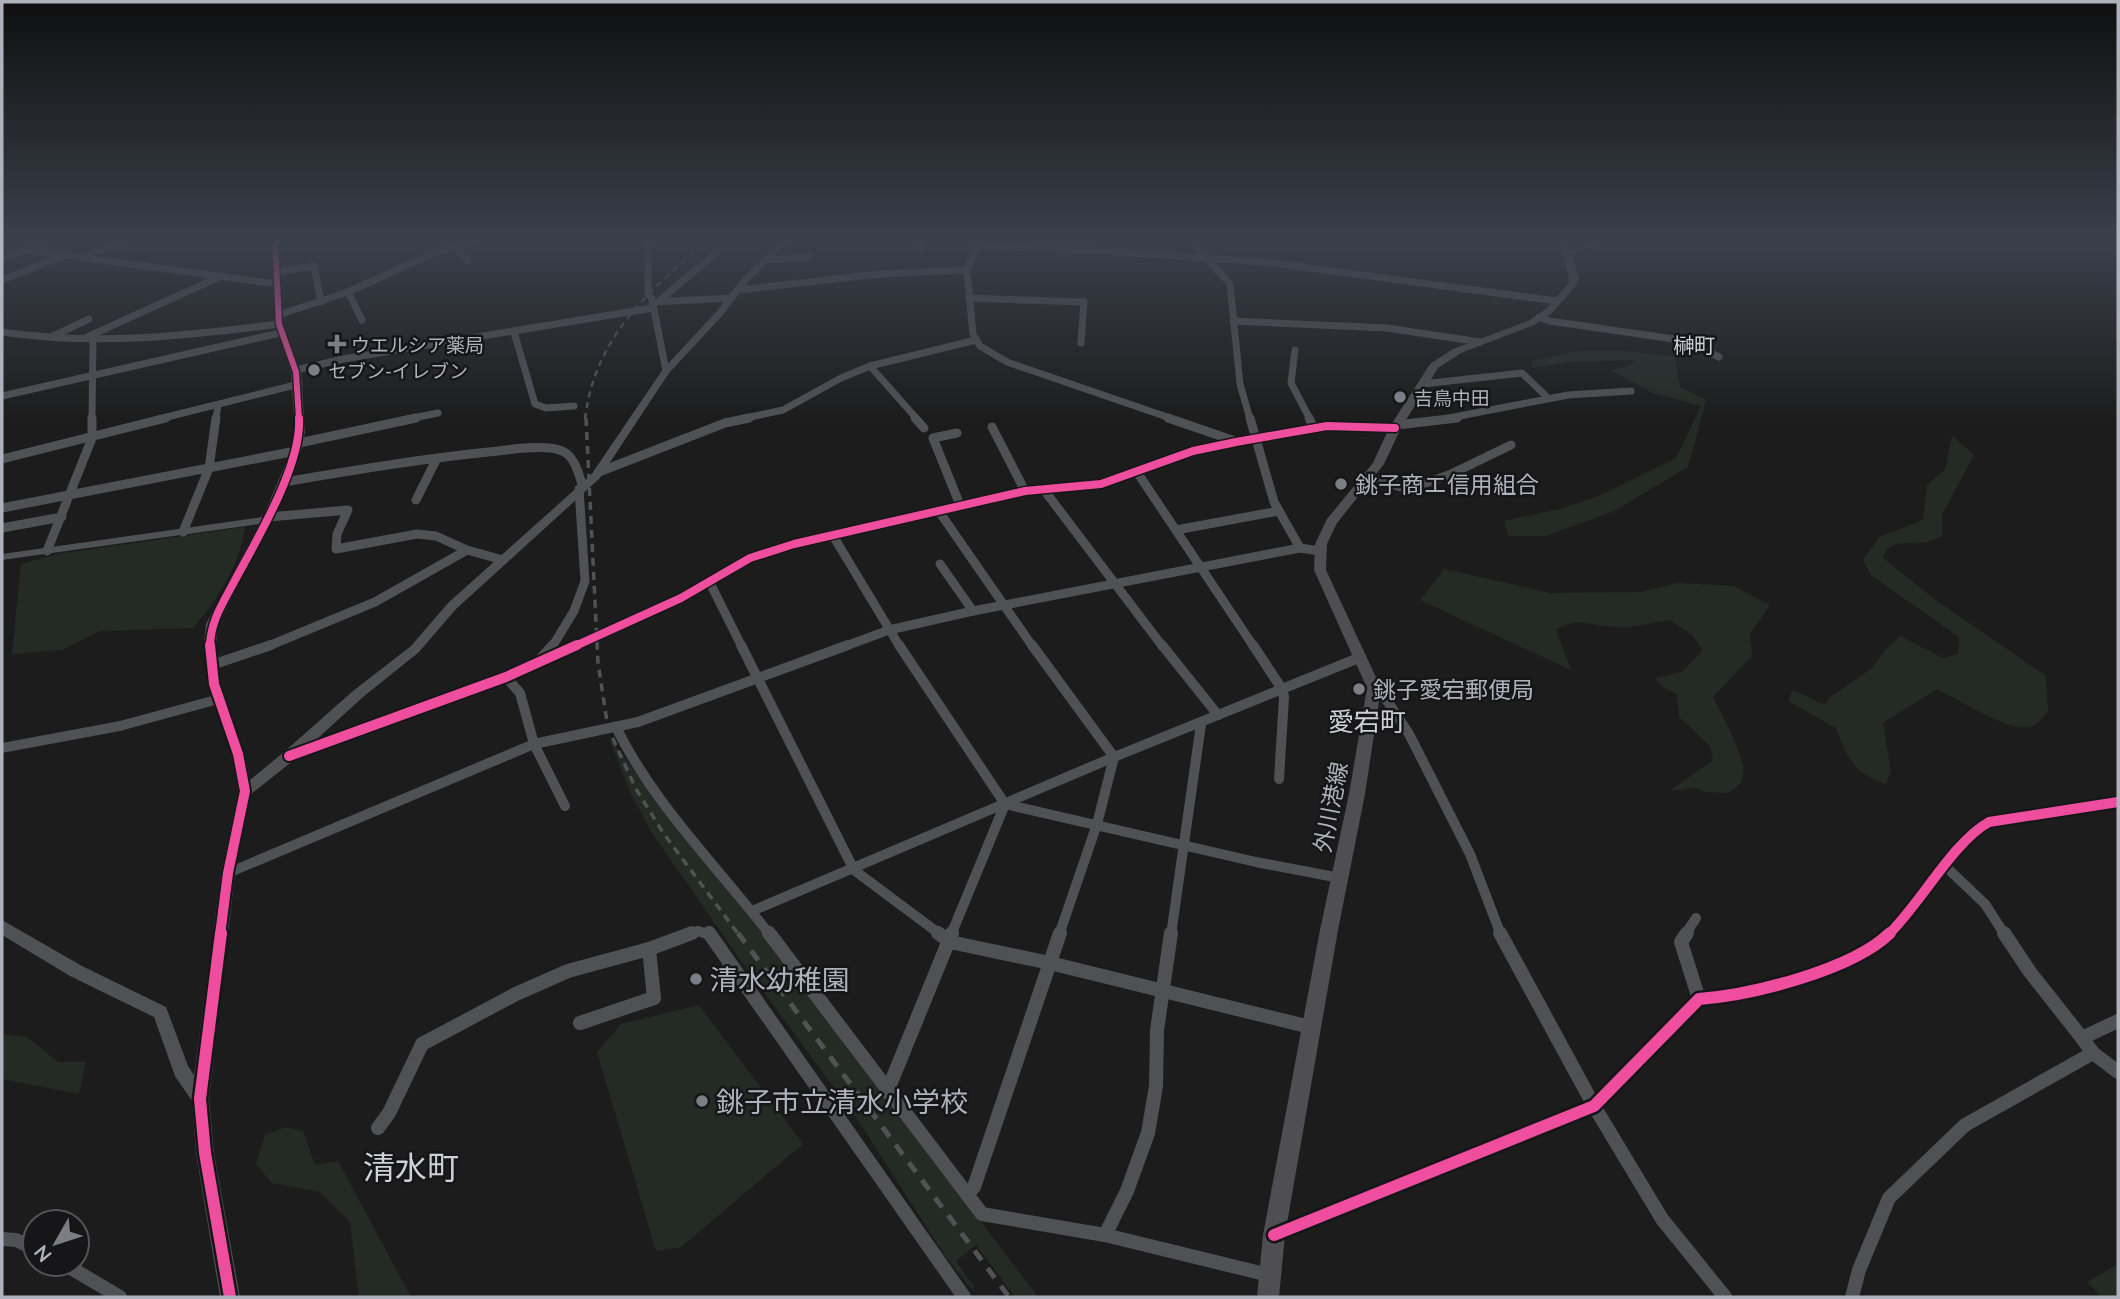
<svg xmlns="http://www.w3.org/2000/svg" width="2120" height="1299" viewBox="0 0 2120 1299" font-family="Lato,'Noto Sans JP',sans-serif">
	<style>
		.green { fill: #242b25 }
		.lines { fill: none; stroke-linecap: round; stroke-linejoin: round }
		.minor-far3 { stroke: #505155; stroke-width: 7 }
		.minor-far2 { stroke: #505155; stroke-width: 9 }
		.minor-far1 { stroke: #505155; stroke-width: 10 }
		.minor { stroke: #505155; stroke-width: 14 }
		.tertiary { fill: #505155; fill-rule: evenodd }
		.secondary { fill: #4f4f53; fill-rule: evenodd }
		.rail-far2 { stroke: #505254; stroke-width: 2.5; stroke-dasharray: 6 5; stroke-linecap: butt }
		.rail-far1 { stroke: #505254; stroke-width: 3.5; stroke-dasharray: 8 6; stroke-linecap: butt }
		.rail { stroke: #505254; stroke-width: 5; stroke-dasharray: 12 10; stroke-linecap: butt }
		.cycleway-far3-casing { stroke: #161618; stroke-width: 9 }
		.cycleway-far2-casing { stroke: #161618; stroke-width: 11 }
		.cycleway-far1-casing { stroke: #161618; stroke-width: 14 }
		.cycleway-casing { stroke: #161618; stroke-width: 17 }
		.cycleway-far3 { stroke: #ef4d9e; stroke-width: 6 }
		.cycleway-far2 { stroke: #ef4d9e; stroke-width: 8 }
		.cycleway-far1 { stroke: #ef4d9e; stroke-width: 10 }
		.cycleway { stroke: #ef4d9e; stroke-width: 12 }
		.poi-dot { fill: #7b7e84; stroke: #161618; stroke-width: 2.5 }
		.labels { text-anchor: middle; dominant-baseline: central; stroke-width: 5; stroke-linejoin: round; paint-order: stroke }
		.far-poi-label { font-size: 19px; fill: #aeb2bc; stroke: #161618; text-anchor: start }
		.far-quarter-label { font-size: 21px; fill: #cfd1d8; stroke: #161618 }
		.poi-label { font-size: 23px; fill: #aeb2bc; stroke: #161618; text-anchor: start }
		.street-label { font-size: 23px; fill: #aeb2bc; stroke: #161618 }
		.quarter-label { font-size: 26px; fill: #cfd1d8; stroke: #161618 }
		.near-poi-label { font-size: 28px; fill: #aeb2bc; stroke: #161618; text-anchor: start }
		.near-quarter-label { font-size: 32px; fill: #cfd1d8; stroke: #161618 }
	</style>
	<rect width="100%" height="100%" fill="#1c1c1c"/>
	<g class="green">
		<polygon points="1579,351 1627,351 1675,357 1680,387 1706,400 1688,467 1614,511 1546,536 1509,536 1504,521 1560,509 1601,495 1676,458 1701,406 1653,393 1610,370 1629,366 1635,360 1568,362 1532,368 1532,361"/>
		<path d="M 1952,435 L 1974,455 L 1942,515 L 1942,536 C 1937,538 1932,541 1926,542 C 1908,545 1891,537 1883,558 L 1933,598 L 2046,676 L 2048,711 C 2043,717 2039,723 2032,726 C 2010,734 1958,699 1937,689 L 1883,723 L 1891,771 L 1886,784 C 1855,775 1846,757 1836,728 L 1788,701 L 1793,690 L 1825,705 L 1829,698 L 1871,669 L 1885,650 L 1900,636 L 1943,658 L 1958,654 L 1959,637 L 1871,575 L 1863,560 L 1879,537 L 1923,520 L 1927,485 L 1945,470 Z"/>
		<path d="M 245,527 C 240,564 217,601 193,628 L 100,631 L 62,650 L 12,654 L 21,564 L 58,554 Z"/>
		<path d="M 1444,569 L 1550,593 L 1641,592 L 1678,583 L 1733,586 L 1770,605 L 1750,634 L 1752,656 L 1713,697 C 1721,715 1752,765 1741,782 C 1739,786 1732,790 1729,793 L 1706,792 L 1695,788 L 1670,791 L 1713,760 L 1710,746 L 1679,717 L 1677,694 L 1663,687 L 1655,678 L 1682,672 L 1703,650 L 1692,635 L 1670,620 L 1625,628 L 1575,622 L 1556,629 L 1571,670 L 1420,600 Z"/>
		<polygon points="609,738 801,984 1038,1297 1015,1297 976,1245 956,1261 974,1287 972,1290 946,1257 859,1122 741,961 650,830 630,792"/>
		<polygon points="699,1005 803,1144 681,1247 656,1251 597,1052 621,1024"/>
		<polygon points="2,1034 27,1037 58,1062 86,1062 79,1094 2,1079"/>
		<polygon points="286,1127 303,1131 315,1165 338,1161 411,1297 359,1297 350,1222 320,1192 272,1183 256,1164 265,1135"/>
		<polygon points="2118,1264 2118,1297 2102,1297 2087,1282"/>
	</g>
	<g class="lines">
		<g class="minor-far3">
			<polyline points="648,239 648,294 652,299 666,371"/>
			<polyline points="736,239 761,239"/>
			<polyline points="920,239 922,251"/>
			<polyline points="980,239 967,270 973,334 980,346 1007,362 1173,419"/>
			<polyline points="1190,239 1230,284 1240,384 1250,419"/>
			<polyline points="787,240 820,239"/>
			<polyline points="454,246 468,261"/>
			<polyline points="977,246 1088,250 1264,262 1557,301"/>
			<polyline points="25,250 278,284"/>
			<polyline points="81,258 130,239"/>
			<polyline points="2,259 54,239"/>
			<polyline points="767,260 809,257"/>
			<polyline points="277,272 314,266 321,302"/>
			<polyline points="2,280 63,256"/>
			<polyline points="737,290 879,274 967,270"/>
			<polyline points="348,292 362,320"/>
			<polyline points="969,298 1084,302 1081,343"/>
			<polyline points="659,301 717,252"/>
			<polyline points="652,302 732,298"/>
			<polyline points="278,315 348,292 436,252 482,239"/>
			<polyline points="1539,317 1550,321 1687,341 1719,357"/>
			<polyline points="1233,321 1387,328 1480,342"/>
			<path d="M 2,332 C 95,346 186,336 279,324"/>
			<polyline points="514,332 535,404 546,408 574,406"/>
			<polyline points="51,337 89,319"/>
			<polyline points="87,337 217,278"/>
			<polyline points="1295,350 1291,383 1310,419"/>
			<polyline points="870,366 917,419"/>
			<polyline points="296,370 343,359 653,308"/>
			<polyline points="1422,384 1522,373 1547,397"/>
			<polyline points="2,396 280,333"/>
			<polyline points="92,419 93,340"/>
			<polyline points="159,419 299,384"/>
			<polyline points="216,419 218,405"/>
			<polyline points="408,419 438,413"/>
			<polyline points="741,419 783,410 841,378 870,366 976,340"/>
			<polyline points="1444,419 1568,395 1631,391"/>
		</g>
		<g class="minor-far2">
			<polyline points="915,418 924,428"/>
			<polyline points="1168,418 1235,441"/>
			<polyline points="1250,418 1274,502 1300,548"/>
			<polyline points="1309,418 1314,428"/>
			<polyline points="1397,425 1457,418"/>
			<polyline points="992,427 1025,491"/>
			<polyline points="957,433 933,438 960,505"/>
			<polyline points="299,443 416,418"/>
			<polyline points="2,459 166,418"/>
			<polyline points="599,472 725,423 749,418"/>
			<polyline points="1137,472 1254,647"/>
			<polyline points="1368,478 1408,489 1449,475 1511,445"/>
			<path d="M 284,482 C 355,470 426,458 498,451 C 514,449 548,444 562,451 C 575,456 579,475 583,487"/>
			<polyline points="1044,490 1163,647"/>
			<polyline points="416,500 437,458"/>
			<polyline points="2,508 296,451"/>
			<polyline points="938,510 1033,647"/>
			<polyline points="269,517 348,510 337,534 336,549 417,534 436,536 467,550"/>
			<polyline points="2,528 62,517"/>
			<polyline points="1176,530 1279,511"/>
			<polyline points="183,532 209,468 216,418"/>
			<polyline points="832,534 900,647"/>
			<polyline points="47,551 92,438 92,418"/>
			<polyline points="940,564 973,611"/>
			<polyline points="709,581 742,647"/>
			<polyline points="266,647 375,602 467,550 503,560"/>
			<polyline points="552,647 574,611 585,581 579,489"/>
			<polyline points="573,647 681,598 750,558 794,544 1025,491 1101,484 1193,451 1236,442 1327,426 1395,428"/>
			<polyline points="843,647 889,630 973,611 1300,548 1320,551"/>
		</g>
		<g class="minor-far1">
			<polyline points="741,645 854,870 941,935"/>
			<polyline points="899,645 1005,804 1256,862 1340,878"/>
			<polyline points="1032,645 1114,757 1097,824 1059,935"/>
			<polyline points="1162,645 1218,715"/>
			<polyline points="1253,645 1282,689 1284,697 1279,779"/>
			<polyline points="541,658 553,645"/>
			<polyline points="212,665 271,645"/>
			<polyline points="506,677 520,693 534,744 565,806"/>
			<polyline points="1374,688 1388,702 1409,734 1470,854 1501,935"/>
			<path d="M 616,727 C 654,805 718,867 770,935"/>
			<polyline points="292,755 506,677 577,645"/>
			<polyline points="1944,865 1985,904 2005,935"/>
			<polyline points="228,873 534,744 638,722 848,645"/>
			<polyline points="752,911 1114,757 1361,657"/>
			<polyline points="687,935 698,931 710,935"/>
			<polyline points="951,935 1005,804"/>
			<polyline points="1171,935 1201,724"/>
			<polyline points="1685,935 1696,918"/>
			<path d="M 1888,935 C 1921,903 1953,842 1989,822 L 2118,802"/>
		</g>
		<g class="minor">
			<polyline points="709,933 964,1297"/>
			<polyline points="769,933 982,1214 1105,1235 1269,1275"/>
			<polyline points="938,933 950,942 1050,963 1310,1027"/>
			<polyline points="1500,933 1594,1106 1662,1219 1725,1297"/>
			<polyline points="1687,933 1681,942 1699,999"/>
			<polyline points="2004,933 2030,972 2082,1038"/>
			<polyline points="580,1023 654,998 649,949"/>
			<polyline points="2093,1053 2118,1072"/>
			<polyline points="887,1092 952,933"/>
			<polyline points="378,1128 389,1113 422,1044 516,994 568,971 649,949 692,933"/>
			<polyline points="967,1194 974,1187 1060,933"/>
			<polyline points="1105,1235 1127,1191 1148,1133 1156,1086 1157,1030 1171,933"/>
			<path d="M 1274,1235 L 1594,1106 L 1699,999 C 1752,995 1852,970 1890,933"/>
			<polyline points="2,1239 16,1240 35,1249"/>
			<polyline points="64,1264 120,1297"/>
			<polyline points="1852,1297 1859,1270 1889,1198 1965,1125 2093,1053 2082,1038 2118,1021"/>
		</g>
		<g class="tertiary">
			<polygon points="271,239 279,239 283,324 301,372 305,432 301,451 272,520 218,624 216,644 220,684 245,754 250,780 284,752 353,691 411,646 448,603 591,475 663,369 716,312 743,277 784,239 792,239 749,281 722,316 669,373 599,479 456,609 419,652 363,697 294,760 251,794 235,873 209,1099 214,1153 240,1297 220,1297 196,1153 192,1101 175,1076 154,1017 70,976 2,935 2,920 82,966 166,1007 188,1066 194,1075 221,873 238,791 231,754 215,705 120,731 2,753 2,743 120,721 212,696 208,684 204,644 206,624 259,524 2,560 2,554 263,517 291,451 295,432 291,372 275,324"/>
			<polygon points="1600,239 1611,239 1571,255 1564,253"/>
		</g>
		<polygon class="secondary" points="1559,239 1567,239 1579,278 1575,287 1552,313 1534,325 1461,353 1438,368 1401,428 1384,464 1337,523 1327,544 1326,570 1381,688 1365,794 1338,930 1285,1235 1279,1297 1257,1297 1263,1235 1320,930 1349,794 1367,688 1314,570 1315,544 1327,519 1373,463 1389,428 1430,364 1453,349 1528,321 1546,309 1568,284 1569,278"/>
		<path class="rail-far2" d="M 585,419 C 595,336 649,291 709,239"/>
		<polyline class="rail-far1" points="586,418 598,663 608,728 636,789 664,834 739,935"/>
		<polyline class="rail" points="738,933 1009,1297"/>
		<defs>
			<polyline id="cycleway-far3" points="275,239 279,324 296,372 299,419"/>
			<g id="cycleway-far2">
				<path d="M 210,647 C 210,622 223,603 234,582 C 257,539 302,465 299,418"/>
				<polyline points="573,647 681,598 750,558 794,544 1025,491 1101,484 1193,451 1236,442 1327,426 1395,428"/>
			</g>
			<g id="cycleway-far1">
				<polyline points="210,645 214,684 238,754 245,791 228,873 220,935"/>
				<polyline points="289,756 506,677 577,645"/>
				<path d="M 1888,935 C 1921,903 1953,842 1989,822 L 2118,802"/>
			</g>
			<g id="cycleway">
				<polyline points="221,933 200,1099 205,1153 230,1297"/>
				<path d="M 1274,1235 L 1594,1106 L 1699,999 C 1752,995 1852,970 1890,933"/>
			</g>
		</defs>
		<use href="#cycleway-far3" class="cycleway-far3-casing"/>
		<use href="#cycleway-far2" class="cycleway-far2-casing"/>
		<use href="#cycleway-far1" class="cycleway-far1-casing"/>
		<use href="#cycleway" class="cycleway-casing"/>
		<use href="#cycleway-far3" class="cycleway-far3"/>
		<use href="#cycleway-far2" class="cycleway-far2"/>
		<use href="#cycleway-far1" class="cycleway-far1"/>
		<use href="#cycleway" class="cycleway"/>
	</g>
	<linearGradient id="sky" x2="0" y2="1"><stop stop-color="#0f0f0f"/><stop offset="0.57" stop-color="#3a404b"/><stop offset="1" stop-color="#3a404b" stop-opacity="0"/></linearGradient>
	<rect width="2120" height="421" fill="url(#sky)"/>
	<g class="poi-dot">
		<path d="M333.5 333.5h7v7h7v7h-7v7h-7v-7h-7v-7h7z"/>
		<circle cx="314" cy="370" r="7"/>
		<circle cx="1400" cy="397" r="7"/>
		<circle cx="1341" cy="484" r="7"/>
		<circle cx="1359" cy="689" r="7"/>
		<circle cx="696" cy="979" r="7"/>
		<circle cx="702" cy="1101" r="7"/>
	</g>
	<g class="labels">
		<g class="far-poi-label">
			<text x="351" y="344">ウエルシア薬局</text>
			<text x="328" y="370">セブン-イレブン</text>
			<text x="1414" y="397">吉鳥中田</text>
		</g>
		<g class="far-quarter-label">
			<text x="1694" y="344">榊町</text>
		</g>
		<g class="poi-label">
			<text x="1355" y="484">銚子商エ信用組合</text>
			<text x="1373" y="689">銚子愛宕郵便局</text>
		</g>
		<g class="street-label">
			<text transform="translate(1330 807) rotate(-79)">外川港線</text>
		</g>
		<g class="quarter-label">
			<text x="1367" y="721">愛宕町</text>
		</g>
		<g class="near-poi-label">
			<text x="710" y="979">清水幼稚園</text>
			<text x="716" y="1101">銚子市立清水小学校</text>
		</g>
		<g class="near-quarter-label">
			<text x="411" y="1166">清水町</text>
		</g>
	</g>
	<rect width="2120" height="1299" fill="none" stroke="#aeb2bc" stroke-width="7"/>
	<g transform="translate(56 1243) rotate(231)"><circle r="33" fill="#161618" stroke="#53545a" stroke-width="2"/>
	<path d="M0-5L12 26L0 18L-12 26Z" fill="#7b7e84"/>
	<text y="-10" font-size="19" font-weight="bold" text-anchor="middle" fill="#aeb2bc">N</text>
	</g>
</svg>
